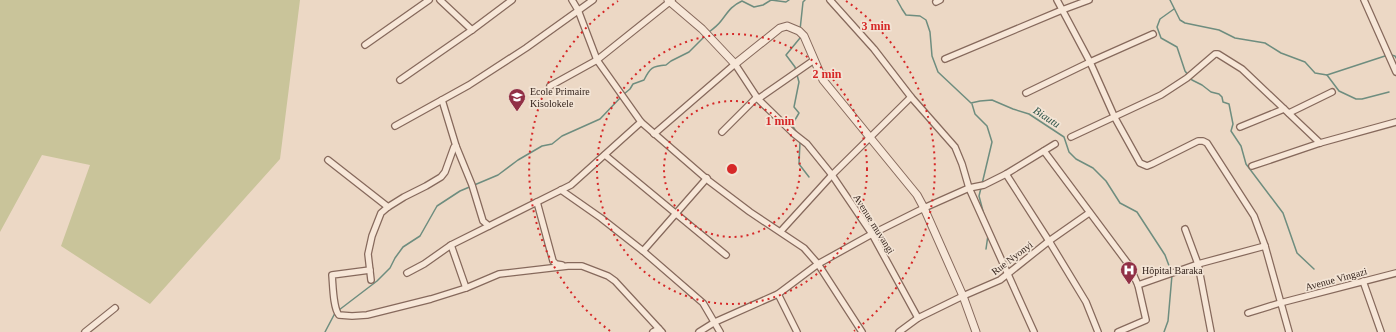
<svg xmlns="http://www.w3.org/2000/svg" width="1396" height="332" viewBox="0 0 1396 332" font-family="Georgia,serif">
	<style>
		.green { fill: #c9c49a }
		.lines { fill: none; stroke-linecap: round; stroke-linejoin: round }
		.stream { stroke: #6e8d7f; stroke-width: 1.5 }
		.minor-casing { stroke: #86695c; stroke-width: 8 }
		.tertiary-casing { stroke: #86695c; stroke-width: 9 }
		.minor { stroke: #f7e7d8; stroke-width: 5.5 }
		.tertiary { stroke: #f7e7d8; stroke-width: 7 }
		.ring { fill: none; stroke: #d62828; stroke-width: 2; stroke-dasharray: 2 4 }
		.labels { text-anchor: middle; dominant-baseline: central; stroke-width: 3.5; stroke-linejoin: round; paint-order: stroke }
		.poi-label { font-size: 10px; fill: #37261f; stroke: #f3e4d5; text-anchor: start }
		.street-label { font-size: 10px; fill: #37261f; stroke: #f3e4d5 }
		.water-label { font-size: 11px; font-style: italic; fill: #30564b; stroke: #f3e4d5 }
		.centre { fill: #d62828; stroke: #f3e4d5; stroke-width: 2 }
		.ring-label { font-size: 12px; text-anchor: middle; font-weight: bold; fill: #d62828; stroke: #f3e4d5; stroke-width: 3.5; stroke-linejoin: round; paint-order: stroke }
	</style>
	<rect width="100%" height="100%" fill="#ecd8c5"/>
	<polygon class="green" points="0,0 300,0 280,159 150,304 61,246 90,165 42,155 0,232"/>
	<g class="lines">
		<g class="stream">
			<polyline points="897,0 902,9 906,15 920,16 926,20 930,32 932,56 938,72 971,103 980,101 992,100 1013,109 1029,114 1064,137 1069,152 1076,159 1093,168 1106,181 1120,203 1137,212 1165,255 1171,271"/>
			<polyline points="1170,0 1180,20 1185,23 1219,30 1235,38 1265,43 1281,53 1305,62 1315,73 1327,75 1339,91 1356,99 1362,99 1389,92"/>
			<polyline points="1174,9 1160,19 1157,27 1161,38 1177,47 1185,71 1192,80 1202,85 1211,92 1219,94 1222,97 1223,102 1229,104 1233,124 1231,131 1241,146 1246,164 1283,213 1297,253 1314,269"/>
			<polyline points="800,30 803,2 805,0"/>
			<path d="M 709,32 C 713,29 718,25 721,21 C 728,12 731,6 742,1 L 754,7 L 763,5 L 771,0 L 786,2 L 789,0"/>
			<polyline points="1391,55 1395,56 1396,58"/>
			<polyline points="796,71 795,67 786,55 800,38 800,35"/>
			<polyline points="1327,75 1388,55"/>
			<path d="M 624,94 L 630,89 L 633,84 L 644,80 C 650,68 652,66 666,65 L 671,61 L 689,52 L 705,36"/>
			<polyline points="972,104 975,114 987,126 992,142 982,184"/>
			<polyline points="797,133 792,125 799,113 794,107 799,82 797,75"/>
			<polyline points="800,142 799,164 809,177"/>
			<polyline points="981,188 979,196 984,215"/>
			<polyline points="986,249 988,235"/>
			<polyline points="339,310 377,281 390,268 395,258 403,247 420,236 437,206 460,191 498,175 518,160 542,146 552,144 562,136 600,119 621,97"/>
			<polyline points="325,332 335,313"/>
			<polyline points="1164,332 1168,321 1172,275"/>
		</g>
		<defs>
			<g id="minor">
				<polyline points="440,0 472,30"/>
				<polyline points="572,0 578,10 597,60 641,122 709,181 750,212 804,248 818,264 862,332"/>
				<polyline points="830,0 874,49 911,97 955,147 962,164 969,188 1034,332"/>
				<polyline points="1057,0 1090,62 1115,118 1140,163 1147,166 1152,164 1198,141 1203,141 1207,143 1254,216 1265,246 1289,332"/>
				<polyline points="1364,0 1396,72"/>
				<polyline points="936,2 940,0"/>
				<polyline points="365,45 429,0"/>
				<polyline points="945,59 1062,10 1089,0"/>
				<polyline points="400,80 472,30 512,0"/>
				<polyline points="550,86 597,60 672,0"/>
				<polyline points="1026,93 1090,62 1153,34"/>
				<polyline points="758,99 814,60"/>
				<polyline points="442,100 456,146 472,185 483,221 489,226"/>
				<polyline points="1289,113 1332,92"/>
				<polyline points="395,126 469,85 526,48 593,0"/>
				<polyline points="1240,127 1284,109"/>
				<polyline points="722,132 757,97"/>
				<polyline points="654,134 735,64 758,99 793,133 807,144 832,175 872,234 918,318"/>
				<polyline points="1071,137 1161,95 1187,78 1215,54 1218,54 1242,69 1320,143"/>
				<polyline points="1044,151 1129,265 1138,285 1146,320 1118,332"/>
				<polyline points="605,155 726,255"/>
				<polyline points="328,160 388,207"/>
				<polyline points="1252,166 1320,143 1396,122"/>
				<polyline points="1006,174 1049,241 1086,302 1098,332"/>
				<polyline points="561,190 601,218 643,251 703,303 720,332"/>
				<polyline points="537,202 553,261 556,264 562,265"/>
				<polyline points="1185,229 1198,264 1211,332"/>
				<polyline points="781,231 832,175 911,97"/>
				<polyline points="451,245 466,288"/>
				<polyline points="643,251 707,178"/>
				<path d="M 370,270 L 332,275 C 333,285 333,308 339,315 L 352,316 L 367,315 L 431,299 L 466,288 L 499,274 L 568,266 L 582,266 L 608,276 L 615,281 L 662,332"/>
				<polyline points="407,273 424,264 451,245 571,185 641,122"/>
				<polyline points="371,280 368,254 372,236 381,213 388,207 404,197 426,186 441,177 445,172 454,147 456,146"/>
				<polyline points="1363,281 1381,332"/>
				<polyline points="1138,285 1198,264 1265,246"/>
				<polyline points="778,294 797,332"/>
				<polyline points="1248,313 1280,303 1396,273"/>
				<polyline points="85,332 115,308"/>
				<polyline points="653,332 659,329"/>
				<polyline points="699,332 715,322 778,294 818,264 872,234 924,208 969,188 984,185 1006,174 1055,144"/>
				<polyline points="899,332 918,318 963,296 1000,280 1049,241 1089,213"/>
			</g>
			<polyline id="tertiary" points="668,0 702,29 735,64 780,28 787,26 799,31 804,36 823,80 917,195 924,208 963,296 976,332"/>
		</defs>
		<use href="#minor" class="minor-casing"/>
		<use href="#tertiary" class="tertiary-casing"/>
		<use href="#minor" class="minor"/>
		<use href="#tertiary" class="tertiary"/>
	</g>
	<g class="ring">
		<circle cx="732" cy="169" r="68"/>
		<circle cx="732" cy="169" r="135"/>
		<path d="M610 331A203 203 0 0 1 618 1M846 1A203 203 0 0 1 854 331"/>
	</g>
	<defs>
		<symbol id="school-pin" viewBox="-11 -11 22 30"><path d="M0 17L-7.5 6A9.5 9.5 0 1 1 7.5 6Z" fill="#913046" stroke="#f3e4d5"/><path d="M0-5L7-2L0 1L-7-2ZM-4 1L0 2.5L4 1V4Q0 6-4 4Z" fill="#fff"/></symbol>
		<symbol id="hospital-pin" viewBox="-11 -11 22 30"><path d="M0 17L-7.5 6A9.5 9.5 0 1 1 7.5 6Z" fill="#913046" stroke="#f3e4d5"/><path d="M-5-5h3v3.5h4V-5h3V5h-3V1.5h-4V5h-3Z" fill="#fff"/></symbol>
	</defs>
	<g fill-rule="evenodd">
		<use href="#school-pin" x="507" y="87" width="20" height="27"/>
		<use href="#hospital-pin" x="1119" y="260" width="20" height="27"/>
	</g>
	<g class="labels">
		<g class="poi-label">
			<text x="530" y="91">Ecole Primaire<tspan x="530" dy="12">Kisolokele</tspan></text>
			<text x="1142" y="270">Hôpital Baraka</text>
		</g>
		<g class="street-label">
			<text transform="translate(874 224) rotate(58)">Avenue muvangi</text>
			<text transform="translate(1012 258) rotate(-37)">Rue Nyonyi</text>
			<text transform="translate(1336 279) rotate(-15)">Avenue Vingazi</text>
		</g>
		<g class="water-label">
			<text transform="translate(1047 117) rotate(33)">Biautu</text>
		</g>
	</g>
	<circle cx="732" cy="169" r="6" class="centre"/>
	<g class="ring-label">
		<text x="876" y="30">3 min</text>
		<text x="827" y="78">2 min</text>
		<text x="780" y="125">1 min</text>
	</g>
</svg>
